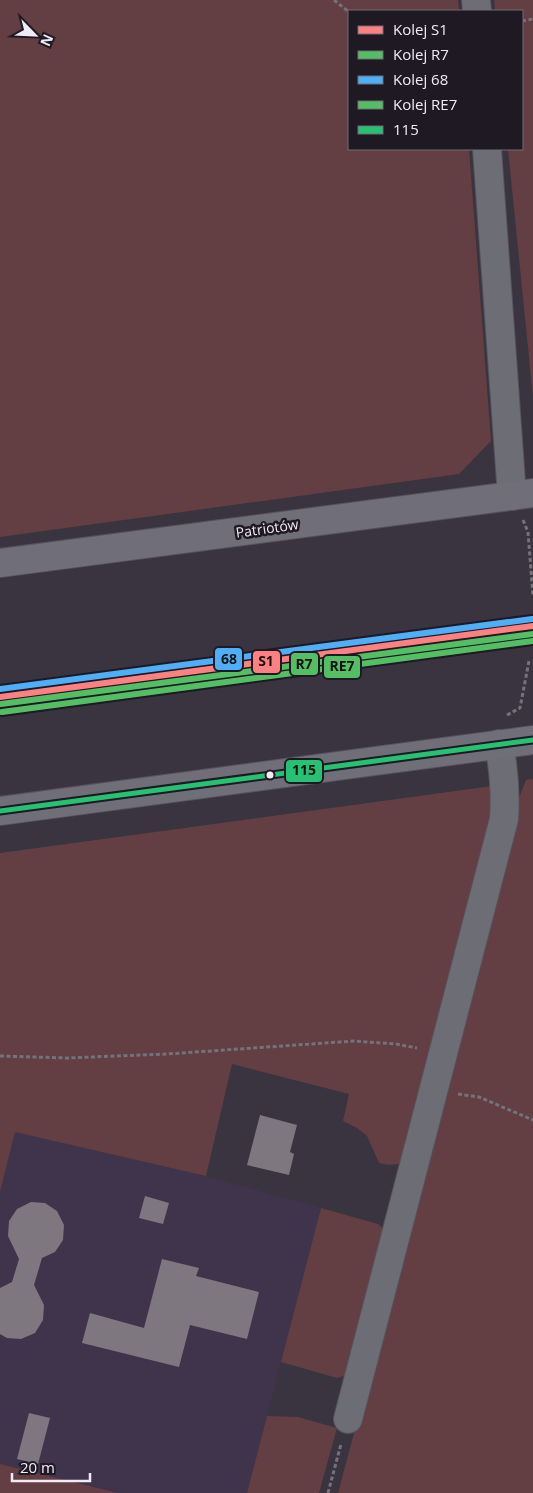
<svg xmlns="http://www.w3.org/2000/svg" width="533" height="1493" viewBox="0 0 533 1493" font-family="'Open Sans',sans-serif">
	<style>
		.built { fill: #40344c }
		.green { fill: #633e42 }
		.building { fill: #7e777f }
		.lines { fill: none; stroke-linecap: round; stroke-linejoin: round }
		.minor-casing { stroke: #56525c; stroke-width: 30 }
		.major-casing { stroke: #56525c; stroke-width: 30 }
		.path { stroke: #74737b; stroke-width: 3; stroke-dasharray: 4 2.5; stroke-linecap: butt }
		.minor { stroke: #6d6d76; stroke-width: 28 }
		.major { stroke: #6f6e79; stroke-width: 28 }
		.bus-1-casing { stroke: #1e1922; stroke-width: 9 }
		.bus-1 { stroke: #26c172; stroke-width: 5 }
		.rail-1-casing { stroke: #1e1922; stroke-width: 10 }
		.rail-2-casing { stroke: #1e1922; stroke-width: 10 }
		.rail-3-casing { stroke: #1e1922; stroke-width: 10 }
		.rail-4-casing { stroke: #1e1922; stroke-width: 10 }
		.rail-1 { stroke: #ff8080; stroke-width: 6 }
		.rail-2 { stroke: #54be64; stroke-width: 6 }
		.rail-3 { stroke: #4eaef7; stroke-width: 6 }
		.rail-4 { stroke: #54be64; stroke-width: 6 }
		.bus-dot { fill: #f1ebf8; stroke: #1e1922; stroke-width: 2 }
		.labels { text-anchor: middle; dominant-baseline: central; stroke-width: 5; stroke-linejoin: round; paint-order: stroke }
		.street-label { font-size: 14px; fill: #f1ebf8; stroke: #1e1922 }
		.line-badge { stroke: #1e1922; stroke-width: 2 }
		.pale-badge-label { font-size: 14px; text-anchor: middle; font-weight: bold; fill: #111 }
	</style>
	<rect width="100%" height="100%" fill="#39343f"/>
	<polygon class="built" points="15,1131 206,1176 321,1208 247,1493 118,1493 0,1464 0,1193"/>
	<g class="green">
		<polygon points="0,0 458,0 459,11 349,11 349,149 469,149 491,441 459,474 0,537"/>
		<polygon points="494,0 533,0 533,397 508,149 522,149 522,11 495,11"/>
		<polygon points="533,779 533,1493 338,1493 354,1433 362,1416 517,803 526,780"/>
		<path d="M 492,786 L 494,807 L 405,1162 C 396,1165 389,1166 379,1163 L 367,1136 L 357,1128 L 343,1121 L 349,1094 L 232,1064 L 206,1176 L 15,1132 L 0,1192 L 0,853 Z"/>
		<polygon points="321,1208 378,1224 388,1233 351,1374 337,1378 281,1362"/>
		<polygon points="267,1416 298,1417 337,1428 319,1493 247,1493"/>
		<polygon points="0,1464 118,1493 0,1493"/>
	</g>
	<g class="building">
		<polygon points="260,1115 297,1125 290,1152 294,1154 289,1175 247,1165"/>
		<polygon points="145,1196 169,1203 163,1224 139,1218"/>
		<polygon points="31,1202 45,1203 57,1211 64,1225 63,1240 55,1252 42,1258 34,1285 44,1305 43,1320 35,1333 21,1339 7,1338 0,1334 0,1288 12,1282 19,1259 8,1236 9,1221 17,1209"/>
		<polygon points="162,1259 199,1268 196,1276 259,1292 247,1339 190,1325 179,1367 82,1343 90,1313 144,1328"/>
		<polygon points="29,1413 50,1418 38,1464 17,1459"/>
	</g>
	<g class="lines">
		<defs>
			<g id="minor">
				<polyline points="476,0 477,11"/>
				<polyline points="487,149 512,496"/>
				<path d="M 348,1419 L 504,819 C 506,792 504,771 499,744"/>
			</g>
			<g id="major">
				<polyline points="0,563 533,493"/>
				<polyline points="0,811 533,740"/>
			</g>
		</defs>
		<use href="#minor" class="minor-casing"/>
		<use href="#major" class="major-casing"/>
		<g class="path">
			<polyline points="334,0 349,12"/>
			<polyline points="522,21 533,19"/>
			<polyline points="523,520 528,532 533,596"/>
			<polyline points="507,715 520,708 529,661"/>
			<polyline points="0,1056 67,1058 167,1054 354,1041 396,1044 417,1048"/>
			<polyline points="458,1094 479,1097 533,1120"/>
			<polyline points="328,1493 341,1444"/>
		</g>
		<use href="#minor" class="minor"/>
		<use href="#major" class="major"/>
		<defs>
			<polyline id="bus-1" points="0,811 533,740"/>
		</defs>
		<use href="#bus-1" class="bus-1-casing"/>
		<use href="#bus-1" class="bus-1"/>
		<defs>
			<polyline id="rail-1" points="0,697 533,626"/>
			<polyline id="rail-2" points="1,704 533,634"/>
			<polyline id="rail-3" points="0,689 532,619"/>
			<polyline id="rail-4" points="2,712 533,641"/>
		</defs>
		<use href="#rail-1" class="rail-1-casing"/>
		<use href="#rail-2" class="rail-2-casing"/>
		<use href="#rail-3" class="rail-3-casing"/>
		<use href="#rail-4" class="rail-4-casing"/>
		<use href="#rail-1" class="rail-1"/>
		<use href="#rail-2" class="rail-2"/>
		<use href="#rail-3" class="rail-3"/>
		<use href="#rail-4" class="rail-4"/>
	</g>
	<circle class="bus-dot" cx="270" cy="775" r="4.5"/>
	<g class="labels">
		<g class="street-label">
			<text transform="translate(267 528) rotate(-8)">Patriotów</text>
		</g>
	</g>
	<g class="line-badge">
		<rect x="214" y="647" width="29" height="24" rx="5" fill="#4eaef7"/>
		<rect x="252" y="650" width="29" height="24" rx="5" fill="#ff8080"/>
		<rect x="290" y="652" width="29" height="24" rx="5" fill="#54be64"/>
		<rect x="323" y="655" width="38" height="24" rx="5" fill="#54be64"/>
		<rect x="285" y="759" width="38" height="24" rx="5" fill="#26c172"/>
	</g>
	<g class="pale-badge-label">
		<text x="229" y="664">68</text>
		<text x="266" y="666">S1</text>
		<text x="304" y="669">R7</text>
		<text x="342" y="671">RE7</text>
		<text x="304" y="775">115</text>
	</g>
	<rect x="348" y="10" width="175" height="140" fill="#1e1922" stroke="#726d78"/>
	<rect x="358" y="26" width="25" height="8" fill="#ff8080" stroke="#726d78"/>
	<text x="393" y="35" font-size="15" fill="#f1ebf8">Kolej S1</text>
	<rect x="358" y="51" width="25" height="8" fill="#54be64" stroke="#726d78"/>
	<text x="393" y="60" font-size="15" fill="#f1ebf8">Kolej R7</text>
	<rect x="358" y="76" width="25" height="8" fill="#4eaef7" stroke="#726d78"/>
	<text x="393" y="85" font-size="15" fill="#f1ebf8">Kolej 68</text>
	<rect x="358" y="101" width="25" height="8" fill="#54be64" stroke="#726d78"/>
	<text x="393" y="110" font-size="15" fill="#f1ebf8">Kolej RE7</text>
	<rect x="358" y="126" width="25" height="8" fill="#26c172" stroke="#726d78"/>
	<text x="393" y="135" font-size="15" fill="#f1ebf8">115</text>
	<g transform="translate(35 35) rotate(114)" stroke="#1e1922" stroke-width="4" paint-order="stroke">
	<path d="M0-4L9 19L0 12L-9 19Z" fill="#f1ebf8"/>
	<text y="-8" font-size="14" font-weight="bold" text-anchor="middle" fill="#f1ebf8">N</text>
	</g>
	<path d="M12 1473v8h78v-8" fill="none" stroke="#f1ebf8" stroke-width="2.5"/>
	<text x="20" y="1473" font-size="15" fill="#f1ebf8" stroke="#1e1922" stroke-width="4" paint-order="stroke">20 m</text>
</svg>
